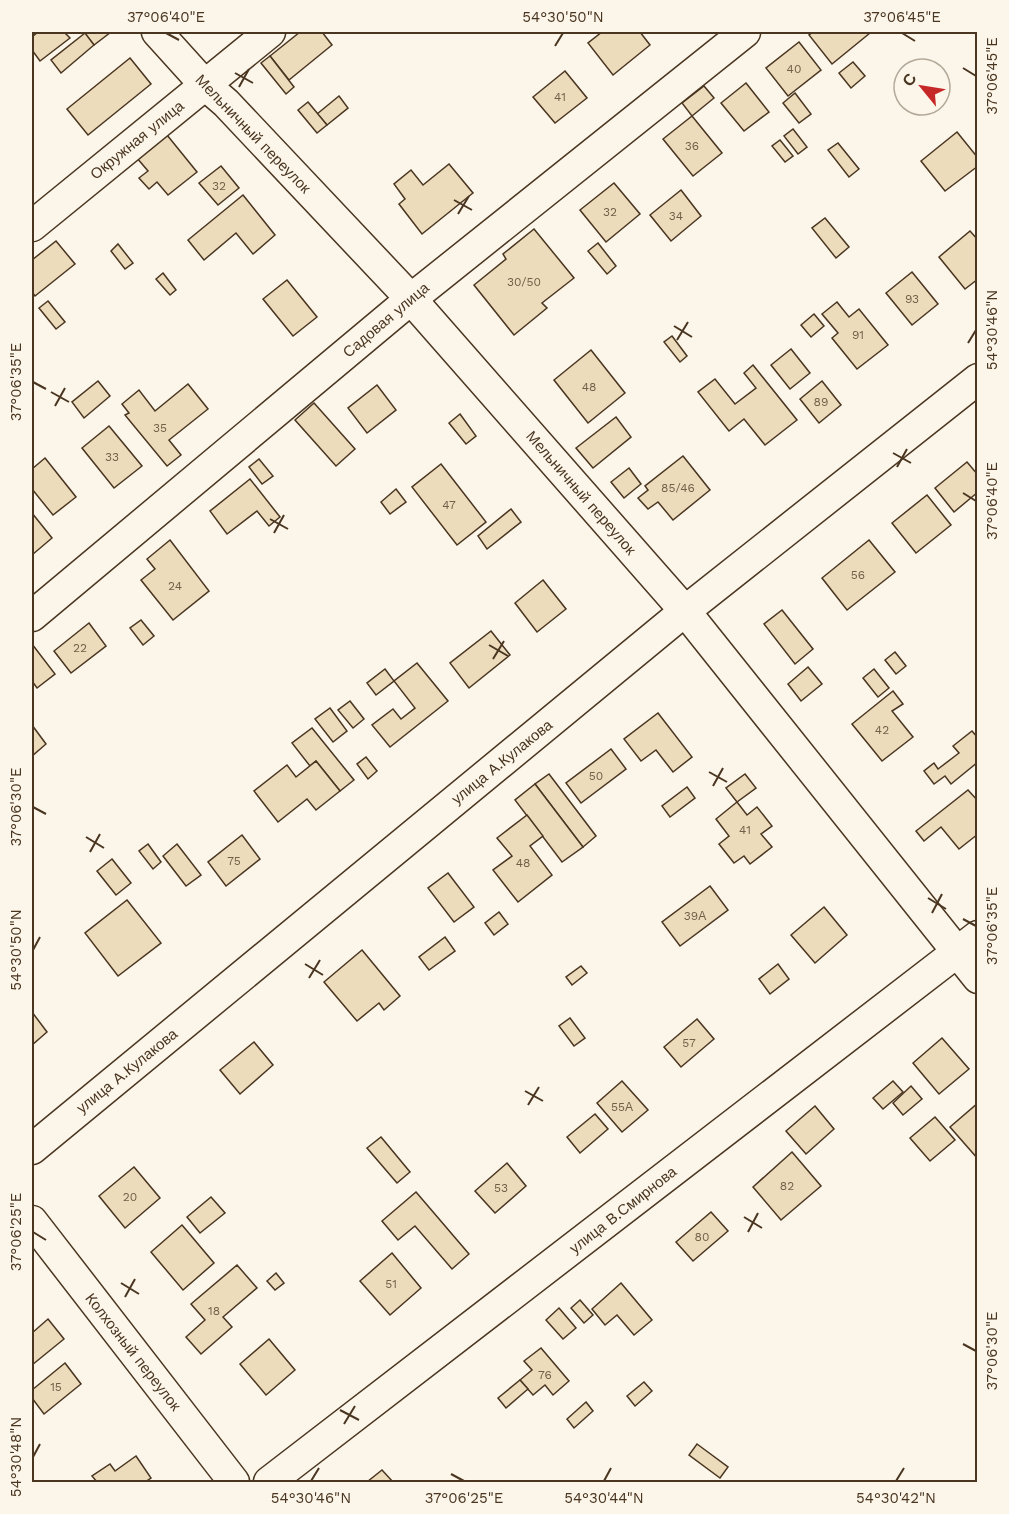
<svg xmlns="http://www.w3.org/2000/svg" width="1009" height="1514" viewBox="0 0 1009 1514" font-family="'Work Sans',sans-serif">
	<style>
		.building { fill: #ecdcbc; stroke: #4a3520; stroke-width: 1.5 }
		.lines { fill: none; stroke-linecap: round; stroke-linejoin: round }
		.minor-casing { stroke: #4a3520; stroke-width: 33 }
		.minor { stroke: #fbf6e9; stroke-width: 30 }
		.ticks { fill: none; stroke: #4a3520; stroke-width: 2 }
		.labels { text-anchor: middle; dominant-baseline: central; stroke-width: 4.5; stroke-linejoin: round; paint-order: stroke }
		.number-label { font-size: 12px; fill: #725f47 }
		.street-label { font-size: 15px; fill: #4a3520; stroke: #fbf6e9 }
		.neatline { fill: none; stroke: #4a3520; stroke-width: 2 }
		.ticks-label { font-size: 15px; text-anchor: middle; fill: #4a3520 }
	</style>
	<rect width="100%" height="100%" fill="#fbf6e9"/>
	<g class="building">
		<polygon points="38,32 64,32 70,38 40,61 32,50 32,37"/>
		<polygon points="83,32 111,32 94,45"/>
		<polygon points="300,32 322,32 332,45 289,80 270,56"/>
		<polygon points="602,32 640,32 650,45 613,75 588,43"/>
		<polygon points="813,32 869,32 870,33 832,64 809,35"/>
		<polygon points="85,33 94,45 61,73 51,60"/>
		<polygon points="799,42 821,70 788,96 766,68"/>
		<polygon points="270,56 294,87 286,94 261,63"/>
		<polygon points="130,58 151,84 88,135 67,109"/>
		<polygon points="853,62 865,76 851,88 839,73"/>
		<polygon points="565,71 587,98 555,123 533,97"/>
		<polygon points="746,83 769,112 744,131 721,103"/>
		<polygon points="704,86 714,98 692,116 682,103"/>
		<polygon points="795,93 811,114 799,123 783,103"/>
		<polygon points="339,96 348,108 327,125 317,114"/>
		<polygon points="308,102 327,125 317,133 298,110"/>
		<polygon points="692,116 722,153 693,176 663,139"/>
		<polygon points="793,129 807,147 798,154 784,136"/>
		<polygon points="957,132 978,158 978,166 945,191 921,161"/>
		<polygon points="167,135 197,172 168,195 157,182 149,189 139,178 148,171 137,158"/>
		<polygon points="780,140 793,156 785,162 772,146"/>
		<polygon points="838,143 859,169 849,177 828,150"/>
		<polygon points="449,164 473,193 422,234 399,204 405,199 394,184 411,170 423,185"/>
		<polygon points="221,166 239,188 218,205 199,183"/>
		<polygon points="614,183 640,214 606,242 580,210"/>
		<polygon points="681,190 701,216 671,241 650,215"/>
		<polygon points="243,195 275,235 253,254 236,233 204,260 188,240"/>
		<polygon points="825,218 849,247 836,258 812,228"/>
		<polygon points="534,229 574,278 542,303 547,308 514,335 474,285 506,259 503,254"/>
		<polygon points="970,231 978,240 978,279 965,289 939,257"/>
		<polygon points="56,241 75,264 35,296 32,292 32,260"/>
		<polygon points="598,243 616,266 607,274 588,251"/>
		<polygon points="118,244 133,263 125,269 111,251"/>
		<polygon points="912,272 938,304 912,325 886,293"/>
		<polygon points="163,273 176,290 170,295 156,279"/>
		<polygon points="287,280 317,317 293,336 263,299"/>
		<polygon points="48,301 65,322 56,329 39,308"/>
		<polygon points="837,302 849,317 859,309 888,345 857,369 832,338 838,333 822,314"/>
		<polygon points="814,314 824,326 811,337 801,325"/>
		<polygon points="672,336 687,356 680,362 664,342"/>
		<polygon points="791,349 810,373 790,389 771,365"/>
		<polygon points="591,350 625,393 588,423 554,380"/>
		<polygon points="753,365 797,420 765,445 744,419 729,431 698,392 715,379 735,404 756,388 744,373"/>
		<polygon points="98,381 110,396 84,418 72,402"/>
		<polygon points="822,381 841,405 819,423 800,399"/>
		<polygon points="188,384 208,409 169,440 181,455 167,466 125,415 129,413 122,404 139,390 155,411"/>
		<polygon points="377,385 396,410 367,433 348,408"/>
		<polygon points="314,403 355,449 336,466 295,420"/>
		<polygon points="460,414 476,436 466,444 449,423"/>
		<polygon points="616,417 631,437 593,468 576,448"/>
		<polygon points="109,426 142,466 114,488 82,448"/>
		<polygon points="683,456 710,490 673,520 658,502 648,509 638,498 648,490 645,486"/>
		<polygon points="45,458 76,497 53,515 32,489 32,469"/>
		<polygon points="259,459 273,476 262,484 249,467"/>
		<polygon points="967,462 978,475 978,492 954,512 935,488"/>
		<polygon points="441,464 486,522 457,545 412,487"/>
		<polygon points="629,468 641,484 624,498 611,482"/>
		<polygon points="250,479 280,517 269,526 257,511 227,534 210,511"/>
		<polygon points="396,489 406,502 390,514 381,502"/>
		<polygon points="927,495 951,525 916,553 892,523"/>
		<polygon points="511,509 521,522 487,549 478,536"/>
		<polygon points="32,513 52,538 32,555"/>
		<polygon points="170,540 209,591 173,620 141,580 155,569 147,559"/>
		<polygon points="869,540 895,572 847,610 822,578"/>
		<polygon points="543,580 566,609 537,632 515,603"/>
		<polygon points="782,610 813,649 795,664 764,624"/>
		<polygon points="141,620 154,636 143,645 130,628"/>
		<polygon points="89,623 106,646 71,673 54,651"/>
		<polygon points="491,631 510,655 469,688 450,663"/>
		<polygon points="32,644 55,674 37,688 32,681"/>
		<polygon points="895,652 906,666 896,674 885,660"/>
		<polygon points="417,663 448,701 390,747 372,725 393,709 401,719 415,708 394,681"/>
		<polygon points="808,667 822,684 801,701 788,684"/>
		<polygon points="385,669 394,681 376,695 367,683"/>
		<polygon points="874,669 889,688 878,697 863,678"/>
		<polygon points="893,691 903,704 892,711 913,737 882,761 852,724"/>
		<polygon points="350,701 364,719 353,728 338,710"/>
		<polygon points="330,708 347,731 333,742 315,719"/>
		<polygon points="658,713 692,757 673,772 656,750 641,761 624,739"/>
		<polygon points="32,725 46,744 32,756"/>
		<polygon points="312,728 354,780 340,791 316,761 310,766 292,743"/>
		<polygon points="972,731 978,738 978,762 951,784 945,776 934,784 924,771 934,763 938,769 959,753 953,746"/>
		<polygon points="611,749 626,769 581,803 566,783"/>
		<polygon points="366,757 377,771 368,779 357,764"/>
		<polygon points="316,761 340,791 316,810 307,799 278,822 254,791 287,765 296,777"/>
		<polygon points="549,774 596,836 583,847 535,784"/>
		<polygon points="745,774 756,788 737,802 726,788"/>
		<polygon points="535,784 583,847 562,862 515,800"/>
		<polygon points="687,787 695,798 670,817 662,806"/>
		<polygon points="968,790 978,801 978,834 959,849 941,827 924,841 916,831"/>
		<polygon points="737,802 747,815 757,807 772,826 761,834 772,847 750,864 744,856 734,863 719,844 729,836 716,819"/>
		<polygon points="527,815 543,836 530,846 552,875 518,902 493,870 512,856 497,838"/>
		<polygon points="242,835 260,859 226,886 208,862"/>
		<polygon points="148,844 161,862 153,869 139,851"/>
		<polygon points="177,844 201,875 186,886 163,856"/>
		<polygon points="112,859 131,883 116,895 97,871"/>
		<polygon points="448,873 474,907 454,922 428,888"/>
		<polygon points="710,886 728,910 680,946 662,922"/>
		<polygon points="127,900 161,943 118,976 85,933"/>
		<polygon points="824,907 847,935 815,963 791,935"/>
		<polygon points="499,912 508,924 494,935 485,923"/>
		<polygon points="445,937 455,951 429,970 419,957"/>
		<polygon points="362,950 400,996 384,1010 379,1003 357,1021 324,982"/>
		<polygon points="778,964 789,979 770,994 759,979"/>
		<polygon points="581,966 587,973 572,985 566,977"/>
		<polygon points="32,1012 47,1032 32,1045"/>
		<polygon points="570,1018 585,1038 574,1046 559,1026"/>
		<polygon points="697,1019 714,1039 681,1067 664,1047"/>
		<polygon points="942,1038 969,1069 939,1094 913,1063"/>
		<polygon points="254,1042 273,1065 240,1094 220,1070"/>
		<polygon points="622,1081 648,1110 622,1132 597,1103"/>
		<polygon points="893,1081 903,1092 883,1109 873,1098"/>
		<polygon points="911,1086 922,1099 903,1115 893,1103"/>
		<polygon points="978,1103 978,1159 950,1127"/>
		<polygon points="815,1106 834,1129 806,1154 786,1131"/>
		<polygon points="595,1114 608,1129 580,1153 567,1137"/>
		<polygon points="935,1117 955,1140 930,1161 910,1138"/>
		<polygon points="381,1137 410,1172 397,1183 367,1148"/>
		<polygon points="792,1152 821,1186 781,1220 753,1187"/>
		<polygon points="507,1163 526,1186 495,1213 475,1191"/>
		<polygon points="134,1167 160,1198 125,1228 99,1196"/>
		<polygon points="416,1192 469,1254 452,1269 415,1226 398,1240 382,1221"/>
		<polygon points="211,1197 225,1213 200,1233 187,1217"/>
		<polygon points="711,1212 728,1231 693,1261 676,1242"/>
		<polygon points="182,1225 214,1263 183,1290 151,1252"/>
		<polygon points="392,1253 421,1288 390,1315 360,1281"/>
		<polygon points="237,1265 257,1288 223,1317 232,1327 201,1354 186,1337 205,1320 191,1304"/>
		<polygon points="276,1273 284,1283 275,1290 267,1281"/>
		<polygon points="621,1283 652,1320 634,1335 617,1315 605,1325 592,1309"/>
		<polygon points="580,1300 593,1315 584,1323 571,1308"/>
		<polygon points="559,1308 576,1328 563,1339 546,1320"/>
		<polygon points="48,1319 64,1339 32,1365 32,1333"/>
		<polygon points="269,1339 295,1370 266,1395 240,1364"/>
		<polygon points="541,1348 569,1381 553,1395 545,1385 533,1395 520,1380 532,1370 524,1361"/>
		<polygon points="65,1363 81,1384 44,1414 32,1398 32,1390"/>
		<polygon points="520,1380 528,1389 506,1408 498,1398"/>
		<polygon points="644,1382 652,1391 635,1406 627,1396"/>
		<polygon points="586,1402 593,1411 574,1428 567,1419"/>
		<polygon points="697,1444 728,1467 720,1478 689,1455"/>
		<polygon points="136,1456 151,1478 145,1482 97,1482 92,1476 110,1464 115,1471"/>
		<polygon points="382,1470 393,1482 367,1482"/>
	</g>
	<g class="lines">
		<defs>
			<g id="minor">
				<polyline points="157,32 204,84 226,103 411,299 685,611 978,978"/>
				<polyline points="32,226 270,32"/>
				<polyline points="32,616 411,299 745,32"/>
				<polyline points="32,1149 685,611 978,379"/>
				<polyline points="32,1221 234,1482"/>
				<polyline points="269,1482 978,936"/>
			</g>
		</defs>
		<use href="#minor" class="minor-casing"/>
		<use href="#minor" class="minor"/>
	</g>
	<path class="ticks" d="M 166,33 L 179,40M 902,33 L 915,41M 555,46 L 563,33M 963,68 L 976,76M 235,73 L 253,83M 239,87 L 249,69M 454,200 L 472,210M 458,214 L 469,196M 674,326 L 692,337M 677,340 L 688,322M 968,343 L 976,330M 33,382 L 46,389M 51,392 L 69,402M 55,406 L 65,388M 893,453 L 911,463M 897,467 L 907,449M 963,493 L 976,501M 270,519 L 288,529M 274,533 L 284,515M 489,645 L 508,656M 493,659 L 504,641M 709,772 L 727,782M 713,786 L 723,768M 33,807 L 46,814M 86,837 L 104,848M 90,852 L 100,834M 928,898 L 946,909M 932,913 L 942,894M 963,919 L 976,926M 33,950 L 40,937M 305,964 L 323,975M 309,978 L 320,960M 525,1091 L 543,1101M 528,1105 L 539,1087M 744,1217 L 762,1228M 33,1232 L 46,1240M 748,1232 L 758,1213M 121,1283 L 139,1294M 125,1297 L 135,1279M 963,1344 L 976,1351M 340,1410 L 359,1420M 344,1424 L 355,1406M 33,1457 L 40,1444M 451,1474 L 464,1481M 311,1481 L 319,1468M 604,1481 L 611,1468M 896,1481 L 904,1468"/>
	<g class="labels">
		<g class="number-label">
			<text x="794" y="69">40</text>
			<text x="560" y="97">41</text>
			<text x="692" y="146">36</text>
			<text x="219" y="186">32</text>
			<text x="610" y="212">32</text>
			<text x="676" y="216">34</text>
			<text x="524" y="282">30/50</text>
			<text x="912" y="299">93</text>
			<text x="858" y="335">91</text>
			<text x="589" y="387">48</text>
			<text x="821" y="402">89</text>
			<text x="160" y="428">35</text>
			<text x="112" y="457">33</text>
			<text x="678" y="488">85/46</text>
			<text x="449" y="505">47</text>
			<text x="858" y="575">56</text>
			<text x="175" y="586">24</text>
			<text x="80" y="648">22</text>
			<text x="882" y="730">42</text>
			<text x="596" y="776">50</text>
			<text x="745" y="830">41</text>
			<text x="234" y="861">75</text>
			<text x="523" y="863">48</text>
			<text x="695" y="916">39А</text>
			<text x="689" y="1043">57</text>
			<text x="622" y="1107">55А</text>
			<text x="787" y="1186">82</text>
			<text x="501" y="1188">53</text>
			<text x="130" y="1197">20</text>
			<text x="702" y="1237">80</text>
			<text x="391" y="1284">51</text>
			<text x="214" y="1311">18</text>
			<text x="545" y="1375">76</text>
			<text x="56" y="1387">15</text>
		</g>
		<g class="street-label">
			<text transform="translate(253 134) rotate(46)">Мельничный переулок</text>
			<text transform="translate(137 140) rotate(-39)">Окружная улица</text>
			<text transform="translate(386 320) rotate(-40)">Садовая улица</text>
			<text transform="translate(581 493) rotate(49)">Мельничный переулок</text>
			<text transform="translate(502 762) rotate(-39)">улица А.Кулакова</text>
			<text transform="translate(127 1071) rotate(-39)">улица А.Кулакова</text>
			<text transform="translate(623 1210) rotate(-38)">улица В.Смирнова</text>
			<text transform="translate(133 1352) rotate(52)">Колхозный переулок</text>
		</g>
	</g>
	<rect width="1009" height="1514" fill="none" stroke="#fbf6e9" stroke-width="66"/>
	<g transform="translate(922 87) rotate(300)"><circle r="28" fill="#fbf6e9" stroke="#b4a999" stroke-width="1.5"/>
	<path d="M0-4.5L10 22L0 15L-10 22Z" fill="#c62828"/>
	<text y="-9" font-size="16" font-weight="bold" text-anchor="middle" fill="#4a3520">С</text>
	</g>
	<rect x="33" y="33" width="943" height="1448" class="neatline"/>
	<g class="ticks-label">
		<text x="166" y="22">37°06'40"E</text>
		<text x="563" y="22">54°30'50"N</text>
		<text x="902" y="22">37°06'45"E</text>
		<text transform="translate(992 76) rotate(-90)" y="5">37°06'45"E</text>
		<text transform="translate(992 330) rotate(-90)" y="5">54°30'46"N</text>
		<text transform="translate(16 382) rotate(-90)" y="5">37°06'35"E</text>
		<text transform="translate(992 501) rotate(-90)" y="5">37°06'40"E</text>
		<text transform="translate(16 807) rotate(-90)" y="5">37°06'30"E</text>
		<text transform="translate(992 926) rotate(-90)" y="5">37°06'35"E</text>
		<text transform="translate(16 950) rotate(-90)" y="5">54°30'50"N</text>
		<text transform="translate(16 1232) rotate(-90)" y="5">37°06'25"E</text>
		<text transform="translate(992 1351) rotate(-90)" y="5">37°06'30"E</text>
		<text transform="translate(16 1457) rotate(-90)" y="5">54°30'48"N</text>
		<text x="311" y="1503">54°30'46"N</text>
		<text x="464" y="1503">37°06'25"E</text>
		<text x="604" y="1503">54°30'44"N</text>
		<text x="896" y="1503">54°30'42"N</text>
	</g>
</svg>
